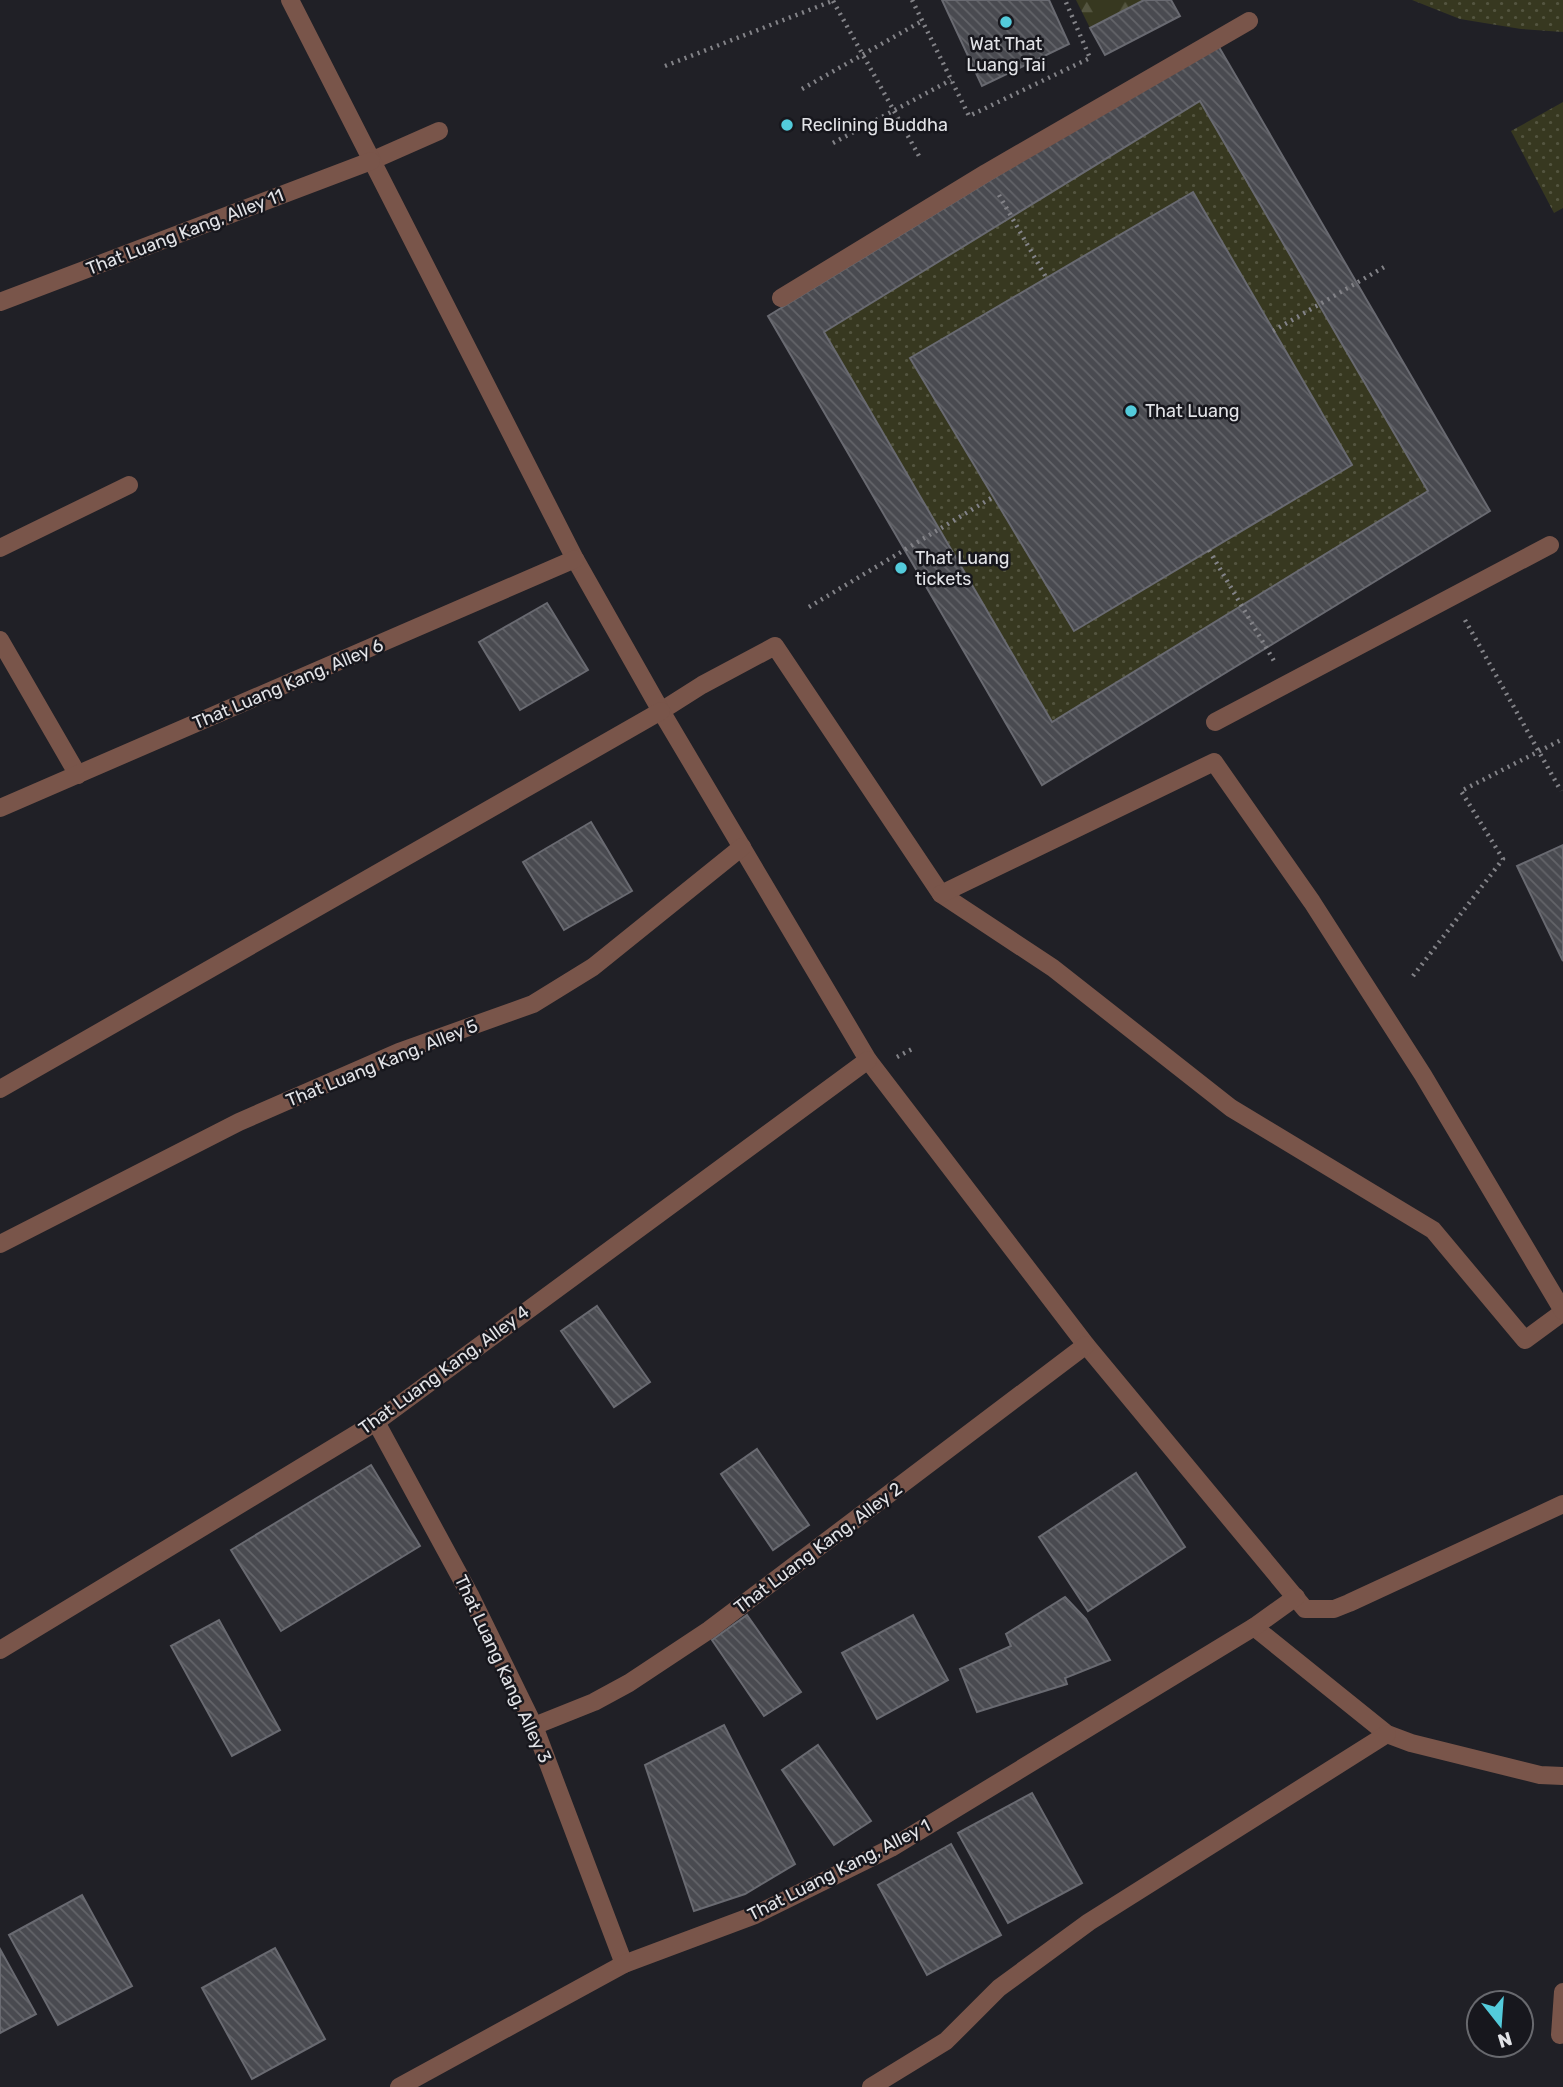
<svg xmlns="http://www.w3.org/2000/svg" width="1563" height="2087" viewBox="0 0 1563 2087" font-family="Rubik,sans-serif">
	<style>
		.forest { fill: url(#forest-firs) }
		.garden { fill: url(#garden-dots) }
		.building { fill: url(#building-back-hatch); stroke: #696a71; stroke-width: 2; fill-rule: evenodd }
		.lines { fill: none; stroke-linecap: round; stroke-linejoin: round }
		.path { stroke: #838388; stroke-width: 4.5; stroke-dasharray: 2 5; stroke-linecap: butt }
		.service { stroke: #79554a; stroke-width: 18 }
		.pedestrian { stroke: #79554a; stroke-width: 18 }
		.minor { stroke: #79554a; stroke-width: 18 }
		.poi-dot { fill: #53cbdb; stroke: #17171d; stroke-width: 2.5 }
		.labels { text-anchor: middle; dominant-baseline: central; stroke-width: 5; stroke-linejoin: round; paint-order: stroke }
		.poi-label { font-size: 18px; fill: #e2e3e7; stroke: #17171d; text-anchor: start }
		.street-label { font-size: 18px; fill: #e2e3e7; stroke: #17171d }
	</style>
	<defs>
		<pattern id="forest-firs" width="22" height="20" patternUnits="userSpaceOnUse" patternTransform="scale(1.75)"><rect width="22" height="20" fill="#373820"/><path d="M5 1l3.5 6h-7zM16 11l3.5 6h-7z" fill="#545540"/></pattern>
		<pattern id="garden-dots" width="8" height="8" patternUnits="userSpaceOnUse" patternTransform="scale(1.75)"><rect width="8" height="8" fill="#373820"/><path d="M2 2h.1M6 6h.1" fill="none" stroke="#545540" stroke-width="1.8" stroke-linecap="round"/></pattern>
		<pattern id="building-back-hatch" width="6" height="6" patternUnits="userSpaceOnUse" patternTransform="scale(1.75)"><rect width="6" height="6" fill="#494a50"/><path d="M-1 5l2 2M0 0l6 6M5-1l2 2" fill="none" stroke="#636469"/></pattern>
	</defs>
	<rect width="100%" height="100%" fill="#202026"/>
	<polygon class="forest" points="1076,0 1144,0 1090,28"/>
	<g class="garden">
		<polygon points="1412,0 1563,0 1563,32 1521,29 1460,19"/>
		<polygon points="1200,101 1428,491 1052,722 824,332"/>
		<polygon points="1563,102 1563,208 1554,213 1511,131"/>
	</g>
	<g class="building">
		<polygon points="942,0 1049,0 1069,44 982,86"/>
		<polygon points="1144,0 1171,0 1180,16 1105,55 1090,28"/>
		<path d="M 1216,42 L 1490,511 L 1042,785 L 768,316 ZM 1200,101 L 1428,491 L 1052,722 L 824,332 Z"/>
		<polygon points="1193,192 1352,465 1074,631 910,358"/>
		<polygon points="547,603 588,670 520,710 479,642"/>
		<polygon points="591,822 632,891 564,930 523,862"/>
		<polygon points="1563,845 1563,961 1517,866"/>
		<polygon points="597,1306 650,1382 614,1407 561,1331"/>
		<polygon points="757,1449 809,1525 773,1550 721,1474"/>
		<polygon points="371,1465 420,1546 281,1631 231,1550"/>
		<polygon points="1136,1473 1185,1547 1088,1611 1039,1537"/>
		<polygon points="1065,1597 1086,1619 1110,1660 1065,1678 1067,1684 977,1712 960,1669 1011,1646 1006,1634"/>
		<polygon points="747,1615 801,1692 764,1716 712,1640"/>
		<polygon points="913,1615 948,1680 877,1719 842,1653"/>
		<polygon points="219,1620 280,1730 232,1756 171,1646"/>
		<polygon points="724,1725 795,1864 745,1894 694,1911 645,1765"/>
		<polygon points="818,1745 871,1821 834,1845 782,1770"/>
		<polygon points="1032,1793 1082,1883 1008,1923 958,1833"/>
		<polygon points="951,1844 1001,1935 927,1975 878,1885"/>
		<polygon points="82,1895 132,1986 58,2025 9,1935"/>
		<polygon points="275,1948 325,2039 252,2079 202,1988"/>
		<polygon points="0,1949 36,2014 0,2033"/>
	</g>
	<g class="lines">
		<g class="path">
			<polyline points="912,0 969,116 1090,58 1065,0"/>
			<polyline points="833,1 919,156"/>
			<polyline points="665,66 835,0"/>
			<polyline points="802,89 922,21"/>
			<polyline points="833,143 951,80"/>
			<polyline points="999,195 1047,279"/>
			<polyline points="1273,331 1386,266"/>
			<polyline points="1209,550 1274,661"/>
			<polyline points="809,607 993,497"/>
			<polyline points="1465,620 1561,791"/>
			<polyline points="1413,976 1503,859 1461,791 1563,739"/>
			<polyline points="897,1057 912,1049"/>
		</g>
		<g class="service">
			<polyline points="371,161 439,131"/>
			<polyline points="661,711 702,685 775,646 941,894 1053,968 1231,1108 1433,1230 1525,1340 1563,1312"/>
			<polyline points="941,894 1214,762 1312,902 1423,1075 1563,1311"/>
		</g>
		<g class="pedestrian">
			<polyline points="781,298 986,173 1249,21"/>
			<polyline points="1215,722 1550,545"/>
		</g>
		<g class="minor">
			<polyline points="290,0 575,559 661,711 868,1060 1086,1345 1305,1609 1334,1609 1349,1603 1563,1504"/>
			<polyline points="0,302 371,161"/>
			<polyline points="0,548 129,485"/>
			<polyline points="0,640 78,775"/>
			<polyline points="0,808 575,559"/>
			<polyline points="0,1089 661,711"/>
			<polyline points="0,1244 239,1122 399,1052 533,1004 593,967 742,847"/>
			<polyline points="376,1422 470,1595 534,1726 624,1964"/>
			<polyline points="1254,1627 1387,1734 1411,1743 1540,1775 1563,1776"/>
			<polyline points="0,1650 376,1422 868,1060"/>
			<polyline points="534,1726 594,1702 629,1683 709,1630 1086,1345"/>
			<polyline points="1560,2035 1563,1992"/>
			<polyline points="399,2087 624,1964 755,1915 891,1848 1254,1627 1296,1597"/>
			<polyline points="871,2087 946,2041 999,1988 1089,1922 1387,1734"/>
		</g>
	</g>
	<g class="poi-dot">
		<circle cx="1006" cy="22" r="7"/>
		<circle cx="787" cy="125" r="7"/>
		<circle cx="1131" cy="411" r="7"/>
		<circle cx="901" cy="568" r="7"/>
	</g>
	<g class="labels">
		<g class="poi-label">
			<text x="1006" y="44" text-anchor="middle">Wat That<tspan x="1006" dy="21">Luang Tai</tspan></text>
			<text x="801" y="125">Reclining Buddha</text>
			<text x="1145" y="411">That Luang</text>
			<text x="915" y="558">That Luang<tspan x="915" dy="21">tickets</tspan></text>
		</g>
		<g class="street-label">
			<text transform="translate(185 232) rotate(-21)">That Luang Kang, Alley 11</text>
			<text transform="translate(288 684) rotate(-23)">That Luang Kang, Alley 6</text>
			<text transform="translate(382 1063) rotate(-22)">That Luang Kang, Alley 5</text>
			<text transform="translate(444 1370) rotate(-36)">That Luang Kang, Alley 4</text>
			<text transform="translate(818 1548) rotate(-37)">That Luang Kang, Alley 2</text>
			<text transform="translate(503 1669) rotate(65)">That Luang Kang, Alley 3</text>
			<text transform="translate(839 1870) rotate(-27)">That Luang Kang, Alley 1</text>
		</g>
	</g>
	<g transform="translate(1500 2024) rotate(163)"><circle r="33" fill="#17171d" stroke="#68696e" stroke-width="2"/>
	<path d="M0-5L12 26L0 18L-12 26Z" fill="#53cbdb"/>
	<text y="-10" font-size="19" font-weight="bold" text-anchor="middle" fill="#e2e3e7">N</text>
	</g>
</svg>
